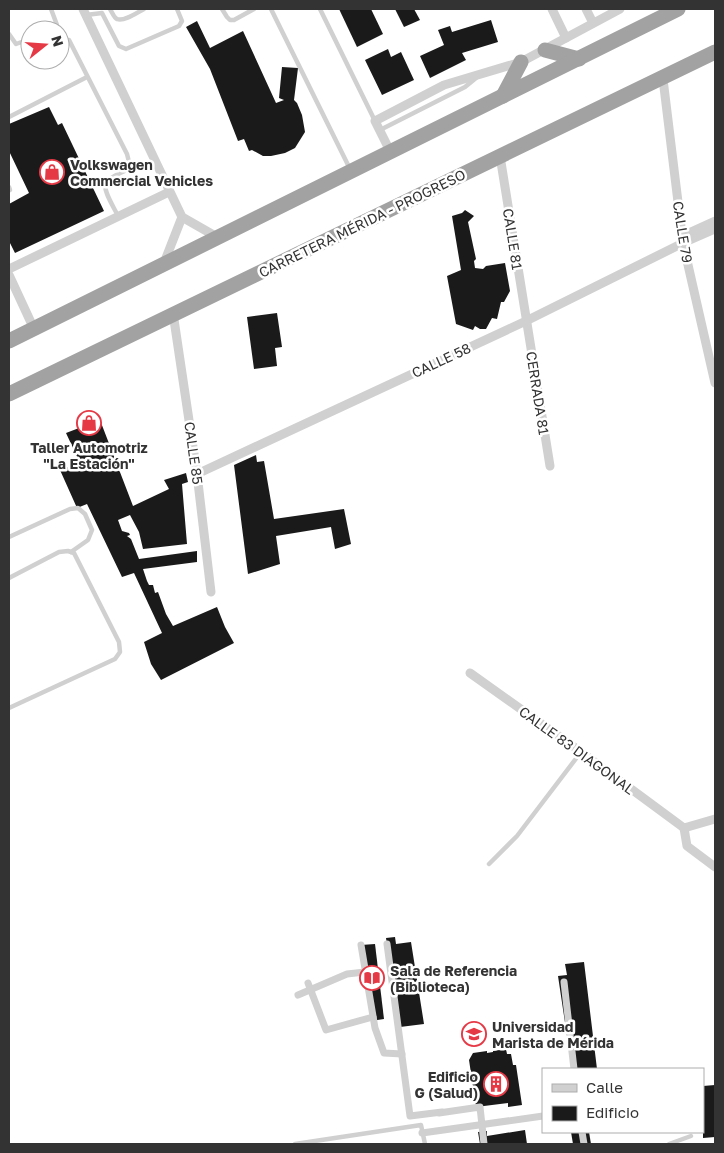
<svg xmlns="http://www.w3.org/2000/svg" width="724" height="1153" viewBox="0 0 724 1153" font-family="'Golos Text',sans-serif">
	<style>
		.building { fill: #1a1a1a }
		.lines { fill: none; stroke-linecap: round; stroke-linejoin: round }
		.service { stroke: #d0d0d0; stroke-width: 4.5 }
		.pedestrian { stroke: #d0d0d0; stroke-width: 7 }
		.minor { stroke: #d0d0d0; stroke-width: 9 }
		.trunk { stroke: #a2a2a2; stroke-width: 15 }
		.labels { text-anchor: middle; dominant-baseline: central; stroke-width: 5; stroke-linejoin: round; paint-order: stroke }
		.poi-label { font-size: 14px; font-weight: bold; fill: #333; stroke: #fff; text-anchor: start }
		.street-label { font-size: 14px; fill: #333; stroke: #fff }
	</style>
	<rect width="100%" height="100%" fill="#fff"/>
	<g class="building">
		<polygon points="339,9 371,9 383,34 357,47"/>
		<polygon points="395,9 414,9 420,20 404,27"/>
		<polygon points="491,20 498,42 462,53 466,60 430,78 420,56 444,45 438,30 450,26 452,32"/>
		<polygon points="197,21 210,48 243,31 276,103 284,100 279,98 282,67 298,68 294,100 297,103 302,115 305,132 295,148 285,153 271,156 263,156 252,150 249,151 244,139 238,141 210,69 186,27"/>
		<polygon points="388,49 391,57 401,52 414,80 382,95 365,60"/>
		<polygon points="49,107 58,125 62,123 104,211 15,253 9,241 9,204 29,193 9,151 9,124"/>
		<polygon points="465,210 474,216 468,222 476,259 474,261 475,268 483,269 486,266 505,263 510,291 504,302 501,302 497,319 492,318 486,329 480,329 475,326 473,330 456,324 447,276 461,270 452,216 462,213"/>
		<polygon points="277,313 282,347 275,348 277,366 254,369 247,317"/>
		<polygon points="100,420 133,506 169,489 164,480 186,473 188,482 182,484 187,544 143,549 139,532 130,515 118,520 122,531 129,533 130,535 127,536 131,539 139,559 197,551 197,562 143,569 147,581 149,585 153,585 155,593 158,592 166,614 173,626 217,607 225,627 234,643 161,680 151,664 144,642 162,633 134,573 122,577 87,504 77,508 60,470 80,463 66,433"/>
		<polygon points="256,455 257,462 264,461 274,519 344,509 351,544 335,549 331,527 276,536 280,564 248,574 234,465"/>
		<polygon points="395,937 396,944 411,942 424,1024 400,1027 386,938"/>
		<polygon points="375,944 384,1019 371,1021 361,945"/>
		<polygon points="584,962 597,1069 572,1069 558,976 567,975 565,964"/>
		<polygon points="506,1049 507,1054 511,1054 513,1065 516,1065 522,1105 508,1107 508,1103 476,1107 469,1060 473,1053 487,1051 487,1053 493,1052 493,1051"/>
		<polygon points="715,1085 715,1137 703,1138 703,1086"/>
		<polygon points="525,1130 527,1144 480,1144 478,1132 487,1131 487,1136"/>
		<polygon points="571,1132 589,1132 591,1144 573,1144"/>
	</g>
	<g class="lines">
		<g class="service">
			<path d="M 110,9 C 112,12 114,18 117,19 C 124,22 138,12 144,9"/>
			<polyline points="222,9 227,17 230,20 234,20 254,9"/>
			<polyline points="271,9 350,169"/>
			<polyline points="320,9 375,121"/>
			<polyline points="86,15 102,13 119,46 126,49 179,26 182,21 177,9"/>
			<polyline points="49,30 57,25 51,9"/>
			<polyline points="9,34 16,44 30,39"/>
			<path d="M 69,40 L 127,154 L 129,162 L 126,170 C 121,173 109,177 106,183 C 102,190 115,209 118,216"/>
			<polyline points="9,117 87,77"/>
			<polyline points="380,130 465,87 476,78"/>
			<polyline points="9,187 10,190"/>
			<polyline points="9,537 70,509 78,508 85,514 92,530 88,540 71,552"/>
			<polyline points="9,578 59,552 68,551 74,553 119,642 120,652 115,659 9,708"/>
			<polyline points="489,864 517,836 581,752"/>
			<polyline points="295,1144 421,1125 425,1144"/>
			<polyline points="669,1144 691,1136"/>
		</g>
		<g class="pedestrian">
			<polyline points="387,944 410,1116 442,1112"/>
			<polyline points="361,945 375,1028 384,1053 402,1054"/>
			<polyline points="564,982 574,1069"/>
			<polyline points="308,983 326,1030 373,1017"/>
			<polyline points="298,995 347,974 365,972"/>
			<polyline points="439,1113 480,1107 484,1144"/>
			<polyline points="582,1132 584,1144"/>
			<polyline points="422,1133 543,1116"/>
		</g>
		<g class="minor">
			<polyline points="83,9 182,217 217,237"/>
			<polyline points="552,9 566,38"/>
			<polyline points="586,9 593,23"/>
			<polyline points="663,79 683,243 715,383"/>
			<polyline points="390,151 375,121 444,85 521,62 620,9"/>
			<polyline points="500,156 550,466"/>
			<polyline points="682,236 715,221"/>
			<polyline points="164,263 182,217"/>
			<polyline points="9,269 169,192"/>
			<polyline points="9,275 34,329"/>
			<polyline points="173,313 197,474 211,592"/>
			<polyline points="197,474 526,321 683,243 715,229"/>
			<polyline points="470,673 581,752 684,828"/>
			<polyline points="684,828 687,846 715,867"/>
			<polyline points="684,828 715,819"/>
		</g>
		<g class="trunk">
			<polyline points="545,50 579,59"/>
			<polyline points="503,96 521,62"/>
			<polyline points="9,341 678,9"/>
			<polyline points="9,394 715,52"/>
		</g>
	</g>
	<defs>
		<symbol id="shop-ring" viewBox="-11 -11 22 22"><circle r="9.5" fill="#fff" stroke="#e63946" stroke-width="1.5"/><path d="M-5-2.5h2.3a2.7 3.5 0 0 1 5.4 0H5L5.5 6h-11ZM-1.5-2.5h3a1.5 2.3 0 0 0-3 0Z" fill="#e63946"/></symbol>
		<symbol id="library-ring" viewBox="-11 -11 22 22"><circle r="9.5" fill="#fff" stroke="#e63946" stroke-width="1.5"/><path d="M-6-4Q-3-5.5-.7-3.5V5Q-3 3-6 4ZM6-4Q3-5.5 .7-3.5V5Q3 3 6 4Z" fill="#e63946"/></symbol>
		<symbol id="university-ring" viewBox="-11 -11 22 22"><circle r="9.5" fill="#fff" stroke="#e63946" stroke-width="1.5"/><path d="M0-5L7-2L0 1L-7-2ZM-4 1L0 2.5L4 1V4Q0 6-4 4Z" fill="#e63946"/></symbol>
		<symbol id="building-ring" viewBox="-11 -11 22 22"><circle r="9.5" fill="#fff" stroke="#e63946" stroke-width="1.5"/><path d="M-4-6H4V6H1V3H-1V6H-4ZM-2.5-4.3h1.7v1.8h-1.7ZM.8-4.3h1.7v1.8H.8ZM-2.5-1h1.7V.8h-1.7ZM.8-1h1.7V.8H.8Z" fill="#e63946"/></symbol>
	</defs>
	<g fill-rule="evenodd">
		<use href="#shop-ring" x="38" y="158" width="28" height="28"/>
		<use href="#shop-ring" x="75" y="409" width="28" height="28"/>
		<use href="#library-ring" x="358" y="964" width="28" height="28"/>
		<use href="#university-ring" x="460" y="1020" width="28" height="28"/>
		<use href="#building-ring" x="482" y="1070" width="28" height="28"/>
	</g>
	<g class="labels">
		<g class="poi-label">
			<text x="70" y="164">Volkswagen<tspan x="70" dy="16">Commercial Vehicles</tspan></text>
			<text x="89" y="447" text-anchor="middle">Taller Automotriz<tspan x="89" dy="16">"La Estación"</tspan></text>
			<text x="390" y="970">Sala de Referencia<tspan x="390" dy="16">(Biblioteca)</tspan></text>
			<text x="492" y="1026">Universidad<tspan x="492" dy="16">Marista de Mérida</tspan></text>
			<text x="478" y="1076" text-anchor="end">Edificio<tspan x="478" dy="16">G (Salud)</tspan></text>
		</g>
		<g class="street-label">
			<text transform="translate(362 223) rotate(-26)">CARRETERA MÉRIDA - PROGRESO</text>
			<text transform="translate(683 232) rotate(81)">CALLE 79</text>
			<text transform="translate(513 239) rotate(81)">CALLE 81</text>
			<text transform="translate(441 360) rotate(-25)">CALLE 58</text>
			<text transform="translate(538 393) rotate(81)">CERRADA 81</text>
			<text transform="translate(194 453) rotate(82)">CALLE 85</text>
			<text transform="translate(577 750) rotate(36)">CALLE 83 DIAGONAL</text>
		</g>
	</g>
	<rect width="724" height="1153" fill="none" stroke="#333333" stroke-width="20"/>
	<rect x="542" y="1068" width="162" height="65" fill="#ffffff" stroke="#adadad"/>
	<rect x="552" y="1084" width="25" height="8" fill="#d0d0d0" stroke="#adadad"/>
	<text x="586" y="1093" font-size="15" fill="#333333">Calle</text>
	<rect x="552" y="1106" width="25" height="15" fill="#1a1a1a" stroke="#adadad"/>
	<text x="586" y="1118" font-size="15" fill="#333333">Edificio</text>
	<g transform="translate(45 45) rotate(73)"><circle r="24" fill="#ffffff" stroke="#adadad"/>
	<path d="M0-4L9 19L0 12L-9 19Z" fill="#e63946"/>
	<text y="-8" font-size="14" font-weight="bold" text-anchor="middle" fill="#333333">N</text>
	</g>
</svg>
